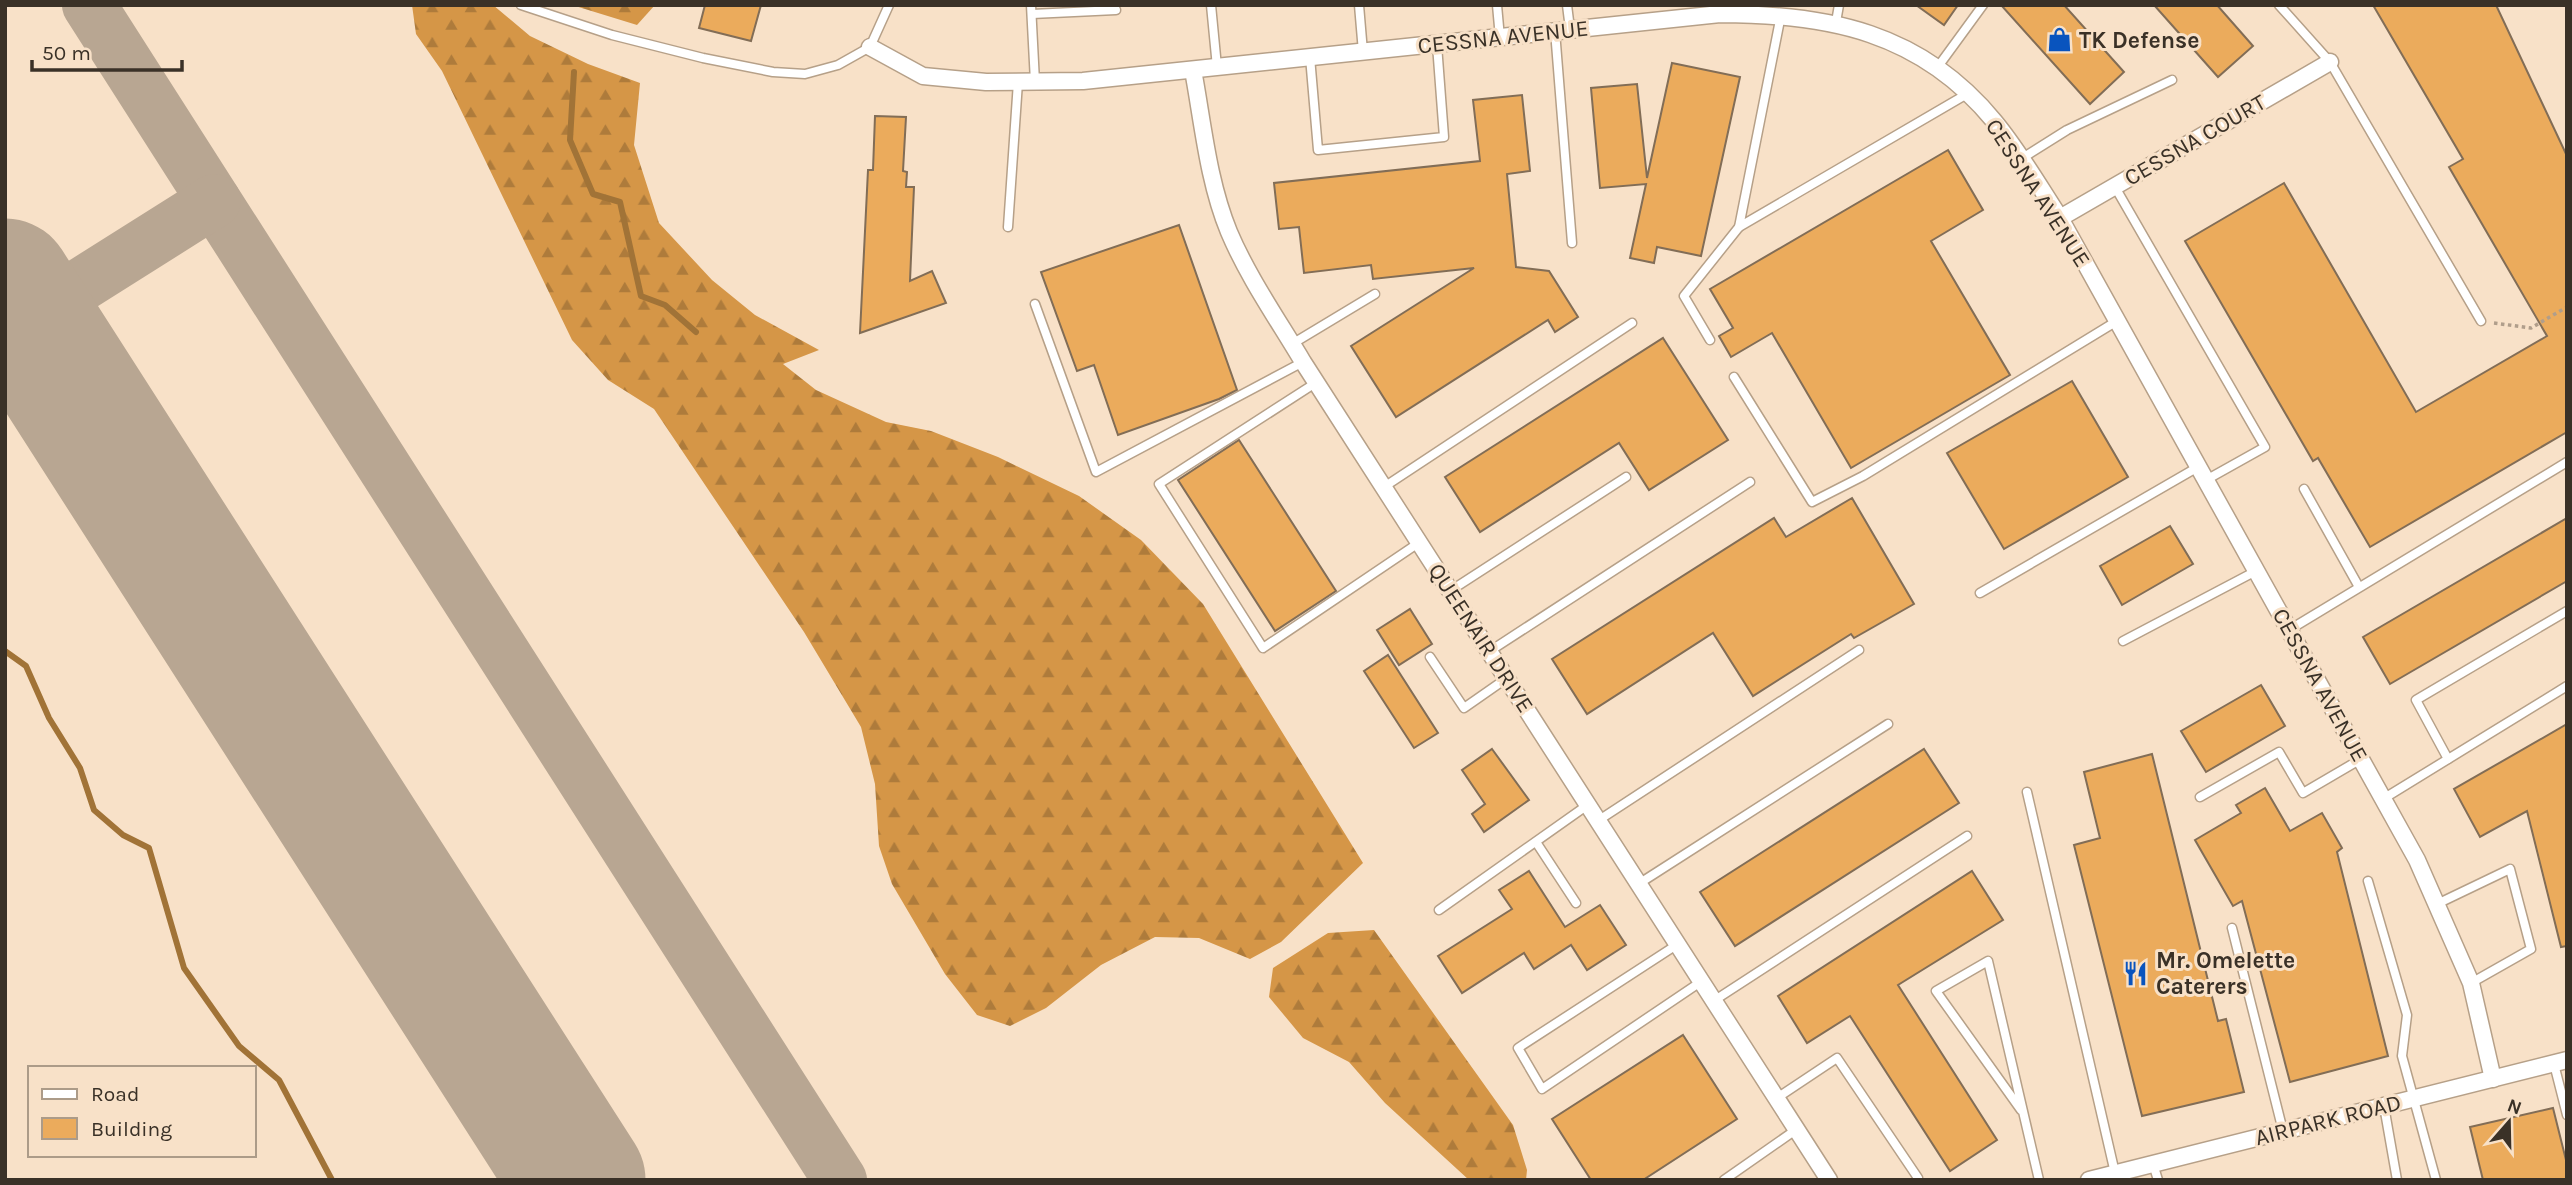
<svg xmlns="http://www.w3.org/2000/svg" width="2572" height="1185" viewBox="0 0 2572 1185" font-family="Karla,sans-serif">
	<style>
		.forest { fill: url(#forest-firs) }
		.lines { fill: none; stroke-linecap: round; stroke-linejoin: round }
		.stream { stroke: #a17337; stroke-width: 6 }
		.taxiway { stroke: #b8a692; stroke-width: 54 }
		.runway { stroke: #b8a692; stroke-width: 135 }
		.building { fill: #ebab5c; stroke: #826d56; stroke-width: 2 }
		.service-casing { stroke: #b6a088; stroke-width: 11 }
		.minor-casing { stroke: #b6a088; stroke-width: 19 }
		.path { stroke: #b09e8b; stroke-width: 3.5; stroke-dasharray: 3.5 3.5; stroke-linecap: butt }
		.service { stroke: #fff; stroke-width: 8 }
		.minor { stroke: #fff; stroke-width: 16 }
		.labels { text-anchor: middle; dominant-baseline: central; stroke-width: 6; stroke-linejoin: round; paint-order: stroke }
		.street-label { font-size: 23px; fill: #3a3127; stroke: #f8e1c8 }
		.poi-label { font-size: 23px; font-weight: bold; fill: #3a3127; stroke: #f8e1c8; text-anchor: start }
	</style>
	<defs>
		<pattern id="forest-firs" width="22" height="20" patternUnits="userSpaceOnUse" patternTransform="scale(1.75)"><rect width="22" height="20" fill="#d59647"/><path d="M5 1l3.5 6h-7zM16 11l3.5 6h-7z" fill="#ae7b3b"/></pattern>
	</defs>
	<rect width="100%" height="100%" fill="#f8e1c8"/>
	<g class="forest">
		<polygon points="412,5 493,5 530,36 588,64 640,83 634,145 659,223 712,280 755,315 819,350 783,364 816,390 886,422 931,431 998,457 1079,496 1141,540 1203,604 1363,863 1281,942 1250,959 1199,938 1155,937 1101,965 1046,1008 1010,1026 977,1015 945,974 892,884 879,846 875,784 861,727 804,632 654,409 608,380 572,340 442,71 416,34"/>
		<polygon points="572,5 655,5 637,25"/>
		<polygon points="1374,930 1513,1125 1527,1170 1526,1180 1469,1180 1385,1103 1349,1062 1303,1038 1269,997 1273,968 1328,933"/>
	</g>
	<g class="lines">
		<g class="stream">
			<polyline points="574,72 570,140 593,194 620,202 641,296 665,305 696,332"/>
			<polyline points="5,651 26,666 49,718 80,768 94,810 123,835 149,848 184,968 239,1046 279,1080 332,1180"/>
		</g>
		<g class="taxiway">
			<polyline points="89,5 840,1180"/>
			<polyline points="27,319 214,201"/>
		</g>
		<polyline class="runway" points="5,286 578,1180"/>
	</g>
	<g class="building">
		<polygon points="705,5 761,5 751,41 699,28"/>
		<polygon points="1916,5 1958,5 1944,25"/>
		<polygon points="2001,5 2064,5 2124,72 2090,104"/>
		<polygon points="2154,5 2217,5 2253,46 2218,77"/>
		<polygon points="2373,5 2496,5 2567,156 2567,432 2370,547 2318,458 2313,461 2185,241 2284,183 2416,412 2547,336 2449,167 2463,159"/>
		<polygon points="1672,63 1740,77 1701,256 1657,247 1654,263 1630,258 1646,184 1600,188 1591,88 1637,84 1647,178"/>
		<polygon points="1522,95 1530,171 1507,174 1516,267 1549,271 1578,317 1555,332 1548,320 1396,417 1351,346 1474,268 1373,279 1371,265 1304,273 1299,227 1279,229 1274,183 1480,161 1473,100"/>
		<polygon points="875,116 906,117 903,171 907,172 906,187 914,187 910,281 932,271 946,303 860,333 868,170 873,170"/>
		<polygon points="1948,150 1983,210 1931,241 2010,375 1851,468 1772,333 1731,357 1719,336 1733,328 1710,289"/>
		<polygon points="1179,225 1237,390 1219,399 1118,435 1094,365 1077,371 1041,272"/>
		<polygon points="1663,338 1728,440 1649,490 1619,443 1480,532 1445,477"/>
		<polygon points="2072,381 2128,477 2004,549 1947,453"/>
		<polygon points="1239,440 1336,591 1275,631 1178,480"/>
		<polygon points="1852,498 1914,604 1854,638 1851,634 1753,696 1713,633 1587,714 1552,659 1774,518 1786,537"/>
		<polygon points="2567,518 2567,581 2390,684 2363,637"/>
		<polygon points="2170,526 2193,564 2122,605 2100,566"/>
		<polygon points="1410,609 1432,644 1399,665 1377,630"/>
		<polygon points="1388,655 1438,733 1414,748 1364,671"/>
		<polygon points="2261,685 2285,726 2206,772 2181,731"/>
		<polygon points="2567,724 2567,946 2561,947 2527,811 2480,837 2454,789"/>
		<polygon points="1492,749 1529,800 1484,832 1472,814 1485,804 1462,770"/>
		<polygon points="1924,749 1959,803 1735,946 1700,892"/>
		<polygon points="2152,754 2218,1021 2226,1019 2244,1092 2142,1116 2074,845 2100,838 2084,772"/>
		<polygon points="2265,788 2290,831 2322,813 2342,848 2337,852 2388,1056 2290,1082 2242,901 2233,906 2195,840 2241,813 2236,805"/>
		<polygon points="1529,871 1565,927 1600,905 1626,945 1587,970 1571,945 1534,969 1524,953 1462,993 1438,956 1512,909 1499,890"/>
		<polygon points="1972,871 2003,920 1898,985 1997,1140 1950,1171 1850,1016 1807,1043 1778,996"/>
		<polygon points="1683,1035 1737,1119 1643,1180 1591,1180 1552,1119"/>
		<polygon points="2553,1108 2567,1164 2567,1180 2483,1180 2470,1127"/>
	</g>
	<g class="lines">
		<defs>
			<g id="service">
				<polyline points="521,5 612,35 703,58 773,72 805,74 838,65 870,47 889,5"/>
				<polyline points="1031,5 1035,82"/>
				<polyline points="1211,5 1217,67"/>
				<polyline points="1359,5 1363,52"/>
				<polyline points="1497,5 1500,38"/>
				<polyline points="1567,5 1570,29"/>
				<polyline points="2279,5 2330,62 2481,321"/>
				<polyline points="1032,14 1116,10"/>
				<polyline points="1781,15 1739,227 1967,94"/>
				<polyline points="1836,22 1839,5"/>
				<polyline points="1555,31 1572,243"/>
				<polyline points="1310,57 1318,150 1444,137 1437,45"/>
				<polyline points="1937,68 1983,5"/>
				<polyline points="2021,159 2067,130 2172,80"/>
				<polyline points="2115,187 2265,447 2206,480"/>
				<polyline points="1008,227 1018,82"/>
				<polyline points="1035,304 1096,472 1303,362"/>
				<polyline points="1710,340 1684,296 1739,227"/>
				<polyline points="1292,344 1375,294"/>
				<polyline points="1734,377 1812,502 1863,476 2117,321"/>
				<polyline points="1317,382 1159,484 1263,648 1420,542"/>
				<polyline points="1384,487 1632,323"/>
				<polyline points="2304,489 2359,587"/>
				<polyline points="1450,591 1626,477"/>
				<polyline points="1980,593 2198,467"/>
				<polyline points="2289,630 2567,462"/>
				<polyline points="2123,641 2256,571"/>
				<polyline points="1490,651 1750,482"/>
				<polyline points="1430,657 1464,708 1507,678"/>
				<polyline points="2448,759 2416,700 2567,611"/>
				<polyline points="2027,792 2115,1173"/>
				<polyline points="2200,797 2279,752 2303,793 2361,759"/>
				<polyline points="2383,799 2567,686"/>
				<polyline points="1599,820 1859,650"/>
				<polyline points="1536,842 1576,903"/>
				<polyline points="2368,881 2407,1015 2402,1056 2436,1180"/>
				<polyline points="1640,883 1888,724"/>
				<polyline points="2437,904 2510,869 2531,949 2471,983"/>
				<polyline points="1439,910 1589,804"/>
				<polyline points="2232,928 2283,1131"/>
				<polyline points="1678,944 1518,1048 1542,1089 1702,981"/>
				<polyline points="1715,1000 1967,836"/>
				<polyline points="2554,1064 2567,1115"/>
				<polyline points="1777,1098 1837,1058 1918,1178"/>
				<polyline points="2384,1106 2397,1180"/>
				<polyline points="2021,1110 1936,991 1988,961 2039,1180"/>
				<polyline points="2153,1164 2158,1180"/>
				<polyline points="1724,1180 1797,1129"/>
			</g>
			<g id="minor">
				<path d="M 870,47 L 923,76 L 986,82 L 1083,81 L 1720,14 C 1828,14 1921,32 1994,121 C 2019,151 2039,186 2060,218 L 2417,860 L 2471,983 L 2493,1079"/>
				<path d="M 1193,70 C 1203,124 1208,181 1229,232 C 1248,277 1278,320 1303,362 L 1829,1180"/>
				<polyline points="2060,218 2330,62"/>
				<polyline points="2089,1180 2567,1060"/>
			</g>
		</defs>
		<use href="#service" class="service-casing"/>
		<use href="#minor" class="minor-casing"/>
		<polyline class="path" points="2494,323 2531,328 2567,307"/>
		<use href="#service" class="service"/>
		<use href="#minor" class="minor"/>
	</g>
	<defs>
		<symbol id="shop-bare" viewBox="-9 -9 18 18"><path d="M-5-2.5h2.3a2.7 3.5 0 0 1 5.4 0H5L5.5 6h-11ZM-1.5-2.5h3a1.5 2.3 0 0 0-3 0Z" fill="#0954be" stroke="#f8e1c8" stroke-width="2.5" paint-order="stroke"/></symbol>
		<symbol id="restaurant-bare" viewBox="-9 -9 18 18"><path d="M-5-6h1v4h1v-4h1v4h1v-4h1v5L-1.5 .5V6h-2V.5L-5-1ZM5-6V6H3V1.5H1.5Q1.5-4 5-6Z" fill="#0954be" stroke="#f8e1c8" stroke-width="2.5" paint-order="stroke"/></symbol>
	</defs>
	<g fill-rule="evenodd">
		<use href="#shop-bare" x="2042" y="22" width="35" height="35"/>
		<use href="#restaurant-bare" x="2118" y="956" width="35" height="35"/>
	</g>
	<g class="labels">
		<g class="street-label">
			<text transform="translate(1503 37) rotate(-6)">CESSNA AVENUE</text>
			<text transform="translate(2195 140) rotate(-30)">CESSNA COURT</text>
			<text transform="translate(2038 193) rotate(57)">CESSNA AVENUE</text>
			<text transform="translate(1481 638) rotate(57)">QUEENAIR DRIVE</text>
			<text transform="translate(2320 685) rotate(61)">CESSNA AVENUE</text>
			<text transform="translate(2328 1120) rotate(-14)">AIRPARK ROAD</text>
		</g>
		<g class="poi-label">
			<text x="2079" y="40">TK Defense</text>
			<text x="2156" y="960">Mr. Omelette<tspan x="2156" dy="26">Caterers</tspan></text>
		</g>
	</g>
	<rect width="2572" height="1185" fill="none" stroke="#3a3127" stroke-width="14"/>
	<rect x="28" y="1066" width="228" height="91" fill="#f8e1c8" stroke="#ac9b88" stroke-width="2"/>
	<rect x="42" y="1089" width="35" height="10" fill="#ffffff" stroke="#ac9b88" stroke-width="2"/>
	<text x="91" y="1101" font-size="21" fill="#3a3127">Road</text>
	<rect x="42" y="1118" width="35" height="21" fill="#ebab5c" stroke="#ac9b88" stroke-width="2"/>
	<text x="91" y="1136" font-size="21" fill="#3a3127">Building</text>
	<g transform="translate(2509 1122) rotate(20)" stroke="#f8e1c8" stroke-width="5" paint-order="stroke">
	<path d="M0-5L12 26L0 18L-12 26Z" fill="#3a3127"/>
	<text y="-10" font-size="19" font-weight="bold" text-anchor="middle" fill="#3a3127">N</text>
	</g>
	<path d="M32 60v10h150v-10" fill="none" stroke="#3a3127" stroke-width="3.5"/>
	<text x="42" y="60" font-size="21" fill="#3a3127" stroke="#f8e1c8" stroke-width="5" paint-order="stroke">50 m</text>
</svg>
